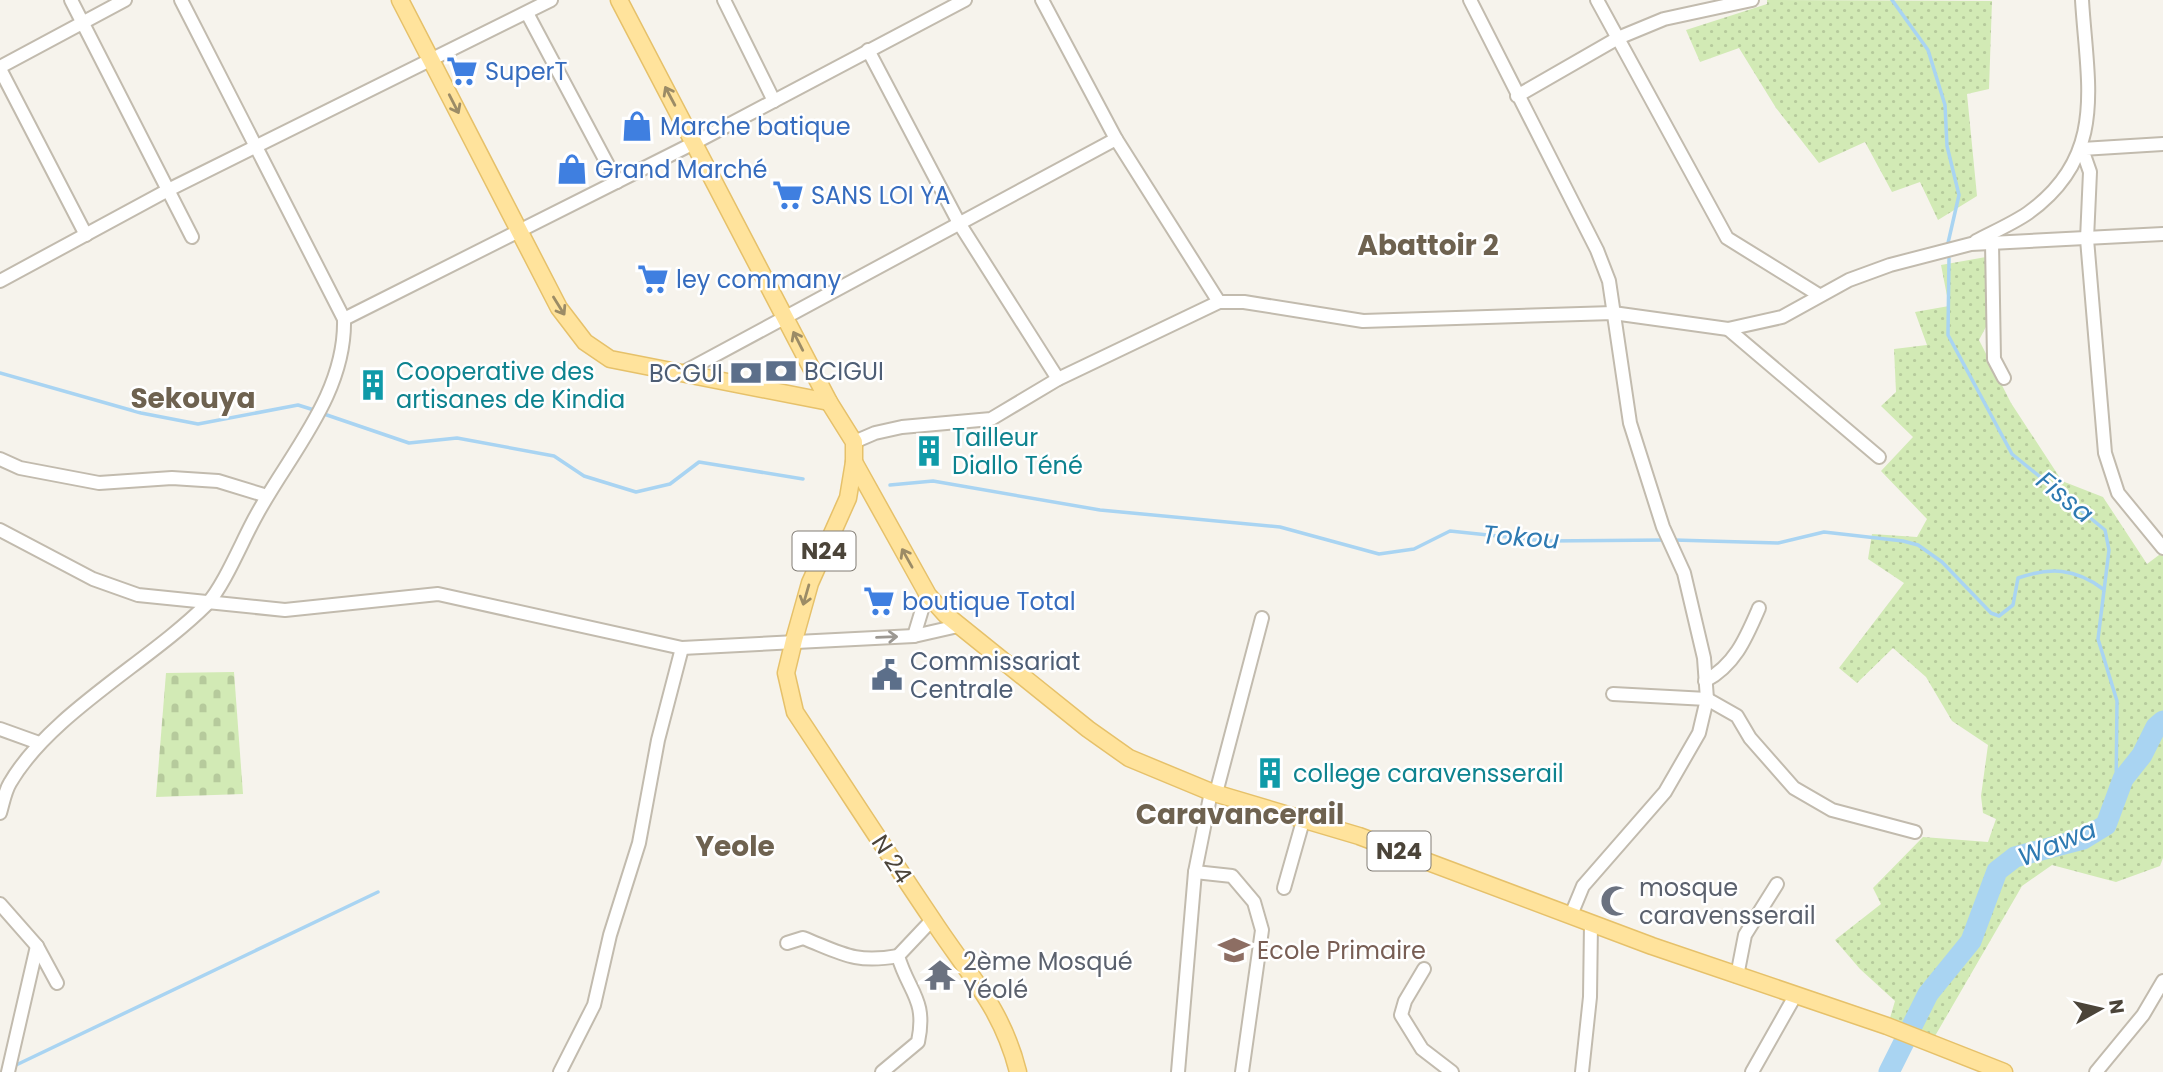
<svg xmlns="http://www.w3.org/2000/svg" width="2163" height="1072" viewBox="0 0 2163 1072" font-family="Poppins,sans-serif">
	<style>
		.grass { fill: url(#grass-dots) }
		.cemetery { fill: url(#cemetery-stones) }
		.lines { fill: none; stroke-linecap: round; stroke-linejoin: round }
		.stream { stroke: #a9d4f2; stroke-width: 3.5 }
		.river { stroke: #a9d4f2; stroke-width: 21 }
		.minor-casing { stroke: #c2bbae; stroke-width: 16 }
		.major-casing { stroke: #e6c16a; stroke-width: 19 }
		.minor { stroke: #fff; stroke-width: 12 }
		.major { stroke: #ffe39c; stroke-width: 16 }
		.oneway { stroke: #9c8c66 }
		.oneway2 { stroke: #9c9892 }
		.labels { text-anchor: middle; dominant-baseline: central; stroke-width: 5; stroke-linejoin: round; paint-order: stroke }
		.shield { fill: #fff; stroke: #817c74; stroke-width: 2 }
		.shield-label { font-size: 23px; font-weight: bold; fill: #4b4439 }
		.shop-label { font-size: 24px; fill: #366cbe; stroke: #fff; text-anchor: start }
		.culture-label { font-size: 24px; fill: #0d838f; stroke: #fff; text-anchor: start }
		.service-label { font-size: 24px; fill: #4e5e75; stroke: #fff; text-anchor: start }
		.street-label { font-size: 24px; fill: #4b4439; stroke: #fff }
		.worship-label { font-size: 24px; fill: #5b616d; stroke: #fff; text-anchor: start }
		.education-label { font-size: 24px; fill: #785e54; stroke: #fff; text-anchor: start }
		.water-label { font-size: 26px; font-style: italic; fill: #2e7ab2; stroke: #fff }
		.quarter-label { font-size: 28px; font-weight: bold; fill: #6e6250; stroke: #fff }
	</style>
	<defs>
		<pattern id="grass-dots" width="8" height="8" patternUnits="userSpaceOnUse" patternTransform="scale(1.75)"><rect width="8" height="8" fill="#d2eab5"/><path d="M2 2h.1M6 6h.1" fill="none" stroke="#b6ca9c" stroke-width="1.8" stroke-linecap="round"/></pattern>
		<pattern id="cemetery-stones" width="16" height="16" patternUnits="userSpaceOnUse" patternTransform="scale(1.75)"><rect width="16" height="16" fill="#d2eab5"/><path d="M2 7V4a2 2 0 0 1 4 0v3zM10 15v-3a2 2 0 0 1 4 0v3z" fill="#b6ca9c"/></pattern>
	</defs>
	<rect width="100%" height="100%" fill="#f6f3ec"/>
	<g class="grass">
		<polygon points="1767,0 1992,1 1989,89 1967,94 1977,196 1938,220 1920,182 1892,192 1865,142 1819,163 1776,108 1739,48 1700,62 1686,30 1767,4"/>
		<polygon points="1986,257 1987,325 1979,340 2011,403 2062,481 2103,497 2147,564 2163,552 2163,858 2160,866 2116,882 2052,865 2022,886 1935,1036 1890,1018 1895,1001 1860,969 1835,940 1881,904 1873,888 1923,837 1988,842 1996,819 1983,813 1981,796 1988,745 1952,721 1926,677 1893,648 1857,683 1839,668 1904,583 1868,559 1872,534 1917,537 1927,519 1881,471 1913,437 1881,406 1896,392 1894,349 1927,345 1915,312 1949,306 1941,265"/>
	</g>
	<polygon class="cemetery" points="234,672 243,794 156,797 166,673"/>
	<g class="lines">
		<g class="stream">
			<polyline points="1892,0 1928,50 1945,105 1947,146 1959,195 1948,243"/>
			<polyline points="1949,258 1948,335 2012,454 2105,530 2109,550 2098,639 2117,701 2116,797"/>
			<polyline points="0,373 141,413 198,424 298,405 314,410"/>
			<polyline points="321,413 409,443 457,438 554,456 584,476 636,492 670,484 699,462 803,479"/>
			<polyline points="890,485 933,481 1100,510 1280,527 1379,554 1414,549 1450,531 1545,541 1666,540"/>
			<path d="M 1674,540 L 1778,543 L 1824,532 L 1903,541 L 1918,545 L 1942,562 L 1991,613 L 1999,616 L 2013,605 L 2018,578 C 2050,567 2075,568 2103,589"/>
			<polyline points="14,1066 378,892"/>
		</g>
		<polyline class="river" points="1889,1072 1928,994 1971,941 1997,871 2015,857 2083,839 2106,825 2123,779 2142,755 2156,727 2163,721"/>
		<defs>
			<g id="minor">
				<polyline points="71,0 192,237"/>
				<polyline points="724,0 774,101"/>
				<polyline points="1042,0 1116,139 1219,302"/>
				<polyline points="1470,0 1597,250 1609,281 1630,423 1663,527 1684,573 1704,658 1707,699 1699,733 1665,792 1583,886 1571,915"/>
				<polyline points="1597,0 1727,238 1819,295"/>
				<polyline points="527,13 617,182"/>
				<polyline points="868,50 959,223 1058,379"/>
				<polyline points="0,67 125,0"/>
				<polyline points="0,69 86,235"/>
				<polyline points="1517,96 1618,38 1664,19 1752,0"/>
				<polyline points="2163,144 2082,149 2090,172 2087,239 2105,453 2118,493 2163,548"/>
				<path d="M 1976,241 C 1993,232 2012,224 2028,213 C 2108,156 2087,84 2082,0"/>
				<polyline points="1992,243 1994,359 2004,378"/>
				<polyline points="0,281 170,189 551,0"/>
				<polyline points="344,319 698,141 965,0"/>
				<polyline points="1728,329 1879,457"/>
				<polyline points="682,373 1116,139"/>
				<polyline points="854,442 875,433 902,427 991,419 1058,379 1219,302 1244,302 1363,321 1613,313 1728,329 1782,317 1849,280 1890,265 1971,244 2163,234"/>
				<polyline points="0,459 20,468 99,483 172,478 218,481 267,496"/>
				<polyline points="0,530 93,579 138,595 285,610 438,594 682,648 914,636 958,626"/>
				<polyline points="914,636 927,593"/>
				<path d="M 1705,681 C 1735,665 1746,638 1759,608"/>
				<polyline points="1613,694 1707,699 1737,716 1750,738 1794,788 1832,810 1915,832"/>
				<polyline points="0,729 39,743"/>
				<polyline points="1216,793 1262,618"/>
				<path d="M 0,813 C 3,803 5,791 10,783 C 50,714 149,662 207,604 C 224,586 243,539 256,516 C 290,453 346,394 344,319 L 181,0"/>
				<polyline points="1195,872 1232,876 1254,902 1262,930 1242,1072"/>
				<polyline points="1284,888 1303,821"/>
				<polyline points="0,904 37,946 57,983"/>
				<path d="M 787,943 L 803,938 C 841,953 855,964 898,956"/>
				<polyline points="1424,969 1405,1001 1401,1015 1422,1049 1452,1072"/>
				<polyline points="1737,976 1745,935 1777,884"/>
				<polyline points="8,1072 37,946"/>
				<polyline points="560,1072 594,1005 610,935 639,843 658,740 682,648"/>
				<path d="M 882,1072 L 918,1042 C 927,999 909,993 898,956 L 932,920"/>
				<polyline points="1178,1072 1195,872 1211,792"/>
				<polyline points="1582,1072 1590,997 1591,923"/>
				<polyline points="1752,1072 1795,996"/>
				<polyline points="2096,1072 2143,1015 2163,981"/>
			</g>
			<g id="major">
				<polyline points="400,0 559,308 585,342 610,359 829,402"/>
				<path d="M 619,0 L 829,402 L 854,442 L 854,462 L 848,498 L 810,583 L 794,640 L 786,673 L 795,712 C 841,781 886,851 932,919 C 967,973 1002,1007 1018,1072"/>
				<polyline points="854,462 928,595 945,614 1088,729 1129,758 1211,792 1359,836 1652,946 1887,1026 2004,1072"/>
			</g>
		</defs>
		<use href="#minor" class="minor-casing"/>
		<use href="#major" class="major-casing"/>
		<use href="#minor" class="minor"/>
		<use href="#major" class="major"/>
	</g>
	<defs><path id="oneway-shaft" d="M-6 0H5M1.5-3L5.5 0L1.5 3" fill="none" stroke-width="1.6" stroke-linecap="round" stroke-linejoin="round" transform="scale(1.75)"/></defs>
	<g class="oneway">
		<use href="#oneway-shaft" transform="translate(670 96) rotate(-118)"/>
		<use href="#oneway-shaft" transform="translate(454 104) rotate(63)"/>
		<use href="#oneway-shaft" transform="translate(559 306) rotate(58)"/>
		<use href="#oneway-shaft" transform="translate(798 341) rotate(-117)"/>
		<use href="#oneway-shaft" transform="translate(907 558) rotate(-119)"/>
		<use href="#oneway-shaft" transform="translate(806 595) rotate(106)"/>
	</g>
	<use class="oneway2" href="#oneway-shaft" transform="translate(887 637) rotate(-2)"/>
	<defs>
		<symbol id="supermarket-bare" viewBox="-9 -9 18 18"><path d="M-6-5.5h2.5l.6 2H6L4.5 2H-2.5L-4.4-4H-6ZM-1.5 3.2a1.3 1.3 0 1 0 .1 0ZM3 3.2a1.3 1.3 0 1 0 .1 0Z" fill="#3f7fe0" stroke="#fff" stroke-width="2.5" paint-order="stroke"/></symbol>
		<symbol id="shop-bare" viewBox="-9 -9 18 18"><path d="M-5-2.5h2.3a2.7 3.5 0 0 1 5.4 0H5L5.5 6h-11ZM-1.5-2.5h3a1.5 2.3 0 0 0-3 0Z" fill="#3f7fe0" stroke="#fff" stroke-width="2.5" paint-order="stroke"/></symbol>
		<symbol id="bank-bare" viewBox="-9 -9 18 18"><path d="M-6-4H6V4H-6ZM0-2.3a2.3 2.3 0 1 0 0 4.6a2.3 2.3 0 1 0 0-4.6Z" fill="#5c6f8a" stroke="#fff" stroke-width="2.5" paint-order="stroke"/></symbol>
		<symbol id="building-bare" viewBox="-9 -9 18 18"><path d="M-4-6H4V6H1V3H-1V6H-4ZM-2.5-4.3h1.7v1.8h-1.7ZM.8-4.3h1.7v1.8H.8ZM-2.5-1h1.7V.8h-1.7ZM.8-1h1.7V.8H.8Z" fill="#0f9aa8" stroke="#fff" stroke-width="2.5" paint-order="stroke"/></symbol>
		<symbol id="civic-bare" viewBox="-9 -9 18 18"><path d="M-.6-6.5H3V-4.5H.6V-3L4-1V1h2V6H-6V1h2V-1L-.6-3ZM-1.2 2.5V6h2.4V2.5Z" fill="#5c6f8a" stroke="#fff" stroke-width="2.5" paint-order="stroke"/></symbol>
		<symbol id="mosque-bare" viewBox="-9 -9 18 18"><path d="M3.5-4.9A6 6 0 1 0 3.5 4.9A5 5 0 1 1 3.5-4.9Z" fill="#6b7280" stroke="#fff" stroke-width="2.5" paint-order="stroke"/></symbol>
		<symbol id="school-bare" viewBox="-9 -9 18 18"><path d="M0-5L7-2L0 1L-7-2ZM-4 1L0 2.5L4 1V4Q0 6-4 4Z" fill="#8d6e63" stroke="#fff" stroke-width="2.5" paint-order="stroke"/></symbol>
		<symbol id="temple-bare" viewBox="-9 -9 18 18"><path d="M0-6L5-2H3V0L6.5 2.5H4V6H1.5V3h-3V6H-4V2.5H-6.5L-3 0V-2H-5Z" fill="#6b7280" stroke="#fff" stroke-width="2.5" paint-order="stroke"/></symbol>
	</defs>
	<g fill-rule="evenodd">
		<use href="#supermarket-bare" x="440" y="49" width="44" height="44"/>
		<use href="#shop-bare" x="615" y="104" width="44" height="44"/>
		<use href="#shop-bare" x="550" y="147" width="44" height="44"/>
		<use href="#supermarket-bare" x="766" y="173" width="44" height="44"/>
		<use href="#supermarket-bare" x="631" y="257" width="44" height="44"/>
		<use href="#bank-bare" x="759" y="349" width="44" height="44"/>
		<use href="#bank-bare" x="724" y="351" width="44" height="44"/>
		<use href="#building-bare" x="351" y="363" width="44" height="44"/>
		<use href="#building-bare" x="907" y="429" width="44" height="44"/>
		<use href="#supermarket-bare" x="857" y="579" width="44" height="44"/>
		<use href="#civic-bare" x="865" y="653" width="44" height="44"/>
		<use href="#building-bare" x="1248" y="751" width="44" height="44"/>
		<use href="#mosque-bare" x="1594" y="879" width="44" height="44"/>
		<use href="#school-bare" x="1212" y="928" width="44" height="44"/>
		<use href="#temple-bare" x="918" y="953" width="44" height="44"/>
	</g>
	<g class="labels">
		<g class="shield">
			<rect x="792.5" y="531.5" width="63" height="39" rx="5"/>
			<rect x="1367.5" y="831.5" width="63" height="39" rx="5"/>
		</g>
		<g class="shield-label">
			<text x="824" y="551">N24</text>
			<text x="1399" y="851">N24</text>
		</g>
		<g class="shop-label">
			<text x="485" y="71">SuperT</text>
			<text x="660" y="126">Marche batique</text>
			<text x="595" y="169">Grand Marché</text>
			<text x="811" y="195">SANS LOI YA</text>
			<text x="676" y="279">ley commany</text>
			<text x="902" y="601">boutique Total</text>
		</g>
		<g class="culture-label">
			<text x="396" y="371">Cooperative des<tspan x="396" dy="28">artisanes de Kindia</tspan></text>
			<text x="952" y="437">Tailleur<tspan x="952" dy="28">Diallo Téné</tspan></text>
			<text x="1293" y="773">college caravensserail</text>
		</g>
		<g class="service-label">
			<text x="804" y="371">BCIGUI</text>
			<text x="723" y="373" text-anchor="end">BCGUI</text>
			<text x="910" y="661">Commissariat<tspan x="910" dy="28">Centrale</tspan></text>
		</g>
		<g class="street-label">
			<text transform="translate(892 859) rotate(57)">N 24</text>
		</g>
		<g class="worship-label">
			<text x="1639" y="887">mosque<tspan x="1639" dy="28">caravensserail</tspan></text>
			<text x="963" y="961">2ème Mosqué<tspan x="963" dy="28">Yéolé</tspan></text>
		</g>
		<g class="education-label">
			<text x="1257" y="950">Ecole Primaire</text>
		</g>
		<g class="water-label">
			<text transform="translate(2065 497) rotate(39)">Fissa</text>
			<text transform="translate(1521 537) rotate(4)">Tokou</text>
			<text transform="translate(2057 843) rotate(-22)">Wawa</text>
		</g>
		<g class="quarter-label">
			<text x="1428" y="245">Abattoir 2</text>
			<text x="193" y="398">Sekouya</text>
			<text x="1240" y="814">Caravancerail</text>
			<text x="735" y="846">Yeole</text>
		</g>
	</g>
	<g transform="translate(2100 1009) rotate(82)" stroke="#ffffff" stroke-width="5" paint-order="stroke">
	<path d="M0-5L12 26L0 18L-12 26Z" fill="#4b4439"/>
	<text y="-10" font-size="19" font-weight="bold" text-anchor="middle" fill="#4b4439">N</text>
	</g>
</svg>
